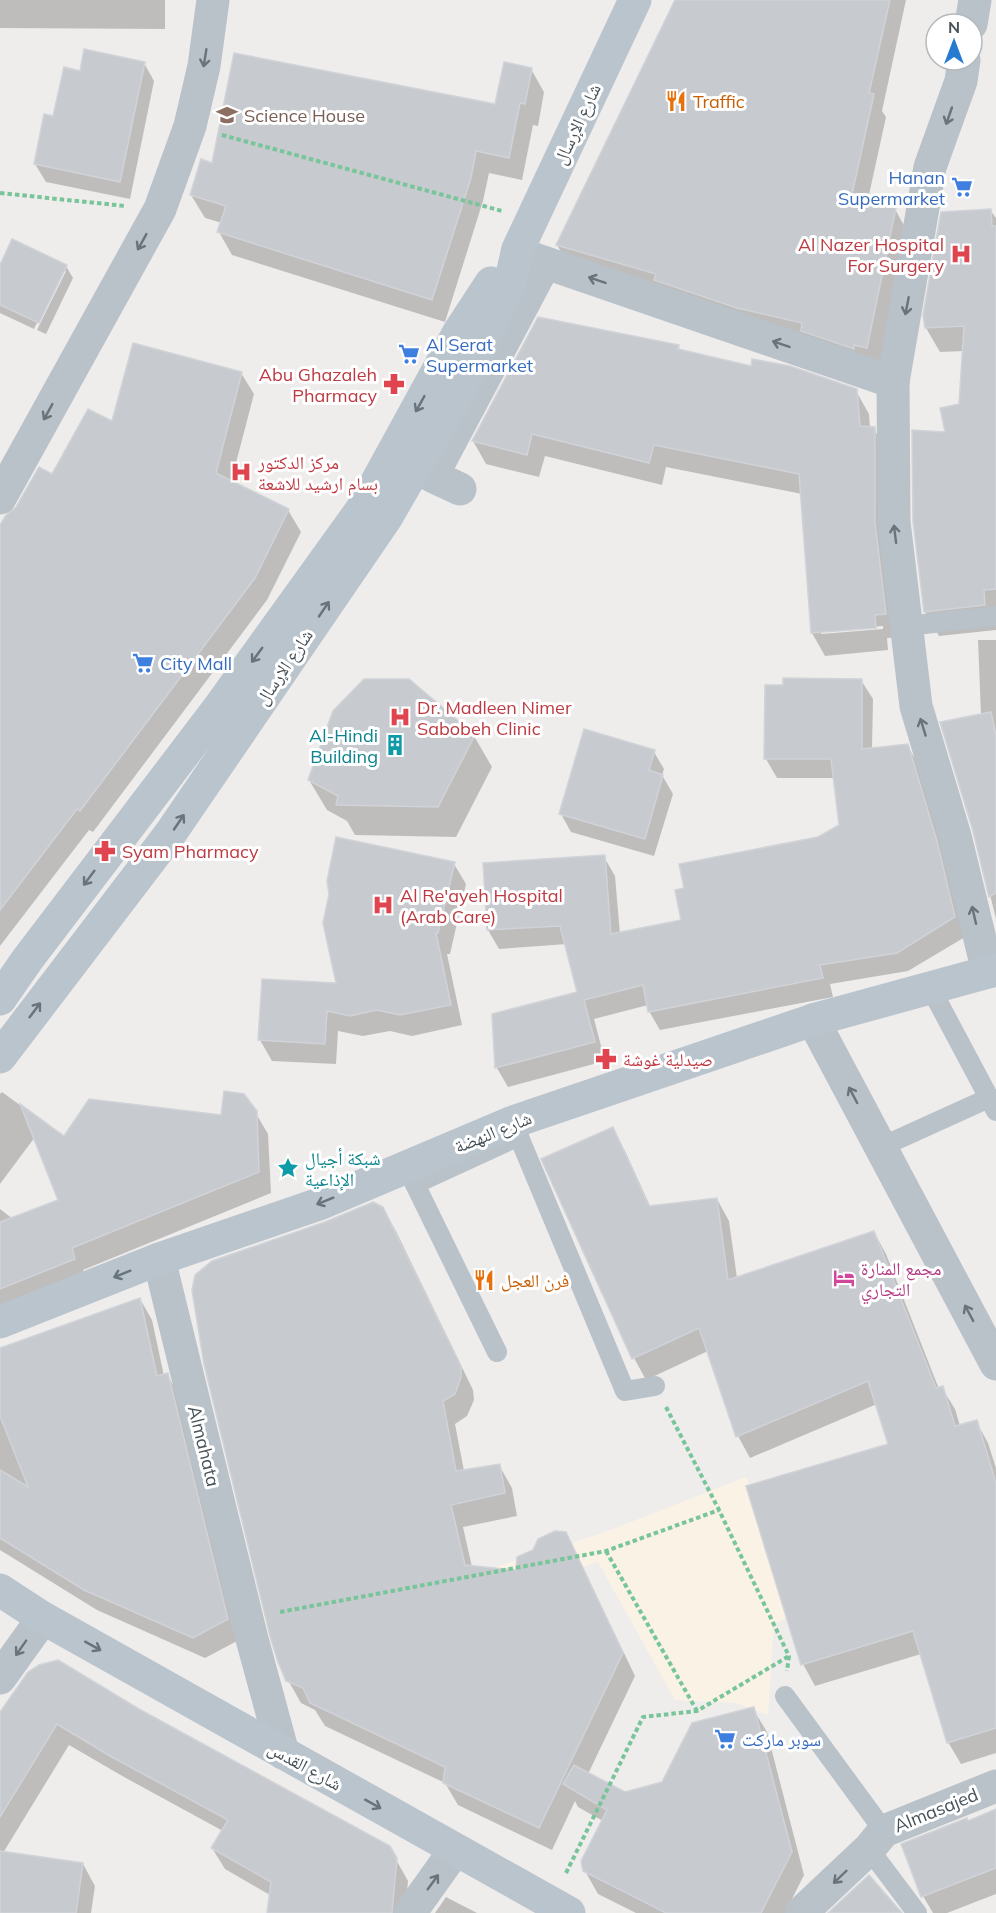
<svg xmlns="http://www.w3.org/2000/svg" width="996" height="1913" viewBox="0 0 996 1913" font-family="Mulish,'Noto Naskh Arabic',sans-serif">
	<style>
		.commercial { fill: #faf2e5 }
		.shadow { fill: #0003; fill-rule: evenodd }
		.building { fill: #c7cacf; stroke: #d0d3d7; stroke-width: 1.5 }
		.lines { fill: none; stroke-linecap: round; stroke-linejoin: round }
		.path { stroke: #78c59a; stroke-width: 4; stroke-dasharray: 4.5 3; stroke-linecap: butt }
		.service { stroke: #b8c2c8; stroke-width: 20 }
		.minor { stroke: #b8c2c8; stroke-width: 33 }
		.secondary { stroke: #b9c4cd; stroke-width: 33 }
		.oneway { stroke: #68737a }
		.oneway2 { stroke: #68747b }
		.labels { text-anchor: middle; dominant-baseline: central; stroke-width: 6; stroke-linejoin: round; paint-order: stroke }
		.food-label { font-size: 18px; fill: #c56008; stroke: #fff; text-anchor: start }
		.education-label { font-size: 18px; fill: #785e54; stroke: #fff; text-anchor: start }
		.street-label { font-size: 18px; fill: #465158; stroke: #fff }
		.shop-label { font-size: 18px; fill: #366cbe; stroke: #fff; text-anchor: start }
		.health-label { font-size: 18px; fill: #be3a42; stroke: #fff; text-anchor: start }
		.culture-label { font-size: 18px; fill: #0d838f; stroke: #fff; text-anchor: end }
		.hotel-label { font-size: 18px; fill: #b23c85; stroke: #fff; text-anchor: start }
	</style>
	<rect width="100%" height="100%" fill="#efecec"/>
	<polygon class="commercial" points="746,1477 810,1607 774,1624 768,1715 736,1703 675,1700 598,1562 516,1588 266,1629 259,1609 479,1572 600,1534"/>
	<g class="shadow">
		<polygon points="0,0 165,0 165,29 0,28"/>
		<polygon points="676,0 906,0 882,111 886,117 867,204 895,209 907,231 879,369 570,267 557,245"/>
		<polygon points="144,63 154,81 130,199 46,182 35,164 55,117 81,73"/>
		<polygon points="531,69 544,92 538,126 533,125 522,180 489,173 483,201 445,322 232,255 219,232 222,223 205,218 191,195 213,165 496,106"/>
		<polygon points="990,210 996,218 996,630 939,636 925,612 947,434 960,405 964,351 940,352 926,328"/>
		<polygon points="66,266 73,278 46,334 37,330 66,271 62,271 34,329 0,313 0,268"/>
		<path d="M 678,346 L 681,351 L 856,391 L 869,414 L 870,429 L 874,429 L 887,452 L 898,637 L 887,638 L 888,650 L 825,656 L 812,633 L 802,494 L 666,467 L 662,485 L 545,456 L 539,477 L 486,464 L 473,441 ZM 883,626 L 883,629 L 821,634 L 821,631 Z"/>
		<polygon points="241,373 254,394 231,482 288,510 301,532 267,600 93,832 89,830 0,946 0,528 52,476 113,423"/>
		<polygon points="978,640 996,640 996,919 974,830 981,715"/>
		<polygon points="861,680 873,699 872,749 907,745 918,764 947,861 965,937 908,971 830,984 833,997 660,1030 649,1011 648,1005 594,1019 605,1061 508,1087 497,1068 493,1015 579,993 567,944 499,949 488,930 604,857 615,876 620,934 682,922 686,889 818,839 840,826 835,778 777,778 766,759"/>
		<polygon points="474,736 492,767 456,837 355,835 347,821 327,810 309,780"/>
		<polygon points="654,752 664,769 662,775 673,794 654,856 571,832 561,814"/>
		<polygon points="454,864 466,884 450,954 447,954 462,1025 412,1036 390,1031 363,1036 338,1031 336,1064 272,1061 260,1040 337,984"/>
		<polygon points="2,1092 65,1138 255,1112 268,1134 271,1193 83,1270 86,1281 0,1315 0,1209 13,1219 60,1201 35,1137 0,1184 0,1094"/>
		<polygon points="613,1129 625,1151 651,1208 717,1199 729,1221 737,1278 874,1232 886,1254 939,1389 942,1388 955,1409 960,1426 976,1421 988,1443 996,1468 996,1753 961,1764 948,1742 921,1654 815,1686 803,1664 890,1445 877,1404 750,1458 738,1436 708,1351 646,1380 634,1358 543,1160"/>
		<polygon points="382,1208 396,1231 473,1390 474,1400 467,1416 455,1424 464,1471 499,1465 512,1488 517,1516 463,1527 472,1567 517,1572 565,1534 578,1557 635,1676 588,1774 625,1794 663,1783 753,1709 767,1732 804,1875 785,1913 636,1913 598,1894 585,1871 603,1821 578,1807 575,1801 552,1850 458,1805 445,1783 325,1726 315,1710 301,1703 288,1680"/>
		<polygon points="140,1299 152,1320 164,1376 167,1375 179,1395 239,1640 205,1658 97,1610 0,1550 0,1350"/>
		<polygon points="138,1710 389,1847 408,1881 405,1913 268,1913 270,1895 225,1869 212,1848 223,1831 124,1777 69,1745 3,1853 83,1864 95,1886 91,1913 0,1913 0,1715"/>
		<polygon points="996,1811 996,1894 947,1913 933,1913 923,1896 968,1823"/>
		<polygon points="446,1897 477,1913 435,1913"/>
	</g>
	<g class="building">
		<polygon points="675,0 890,0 869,93 874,94 851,199 896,208 867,348 854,345 854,349 801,331 802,323 737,308 654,280 656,274 556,245"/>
		<polygon points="84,49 145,62 120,182 34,164 44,114 53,116 64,67 80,71"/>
		<polygon points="234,53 495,104 504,62 532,68 525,104 520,103 509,158 476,151 471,178 432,300 217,232 226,206 190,195 201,159 212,163"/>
		<polygon points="991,209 992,226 996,226 996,589 984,590 985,605 924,612 913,521 912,430 945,432 940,408 959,404 964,326 925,328 923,315 941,212"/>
		<polygon points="12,239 67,265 39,323 0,305 0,265"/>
		<polygon points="538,317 679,345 678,349 751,366 752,359 790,366 857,389 860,426 875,427 875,522 886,614 875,615 876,628 811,633 799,474 654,445 649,463 532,434 527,455 472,441"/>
		<polygon points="133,343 242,372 216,473 289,509 255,578 80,811 77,809 0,910 0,525 6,515 16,507 39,467 52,474 88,409 112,421"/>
		<polygon points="783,678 862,679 862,749 908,744 937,841 955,917 897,953 820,965 823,978 648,1012 643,985 584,1000 595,1042 495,1068 492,1014 577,992 560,926 487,930 483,863 605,855 611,934 681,920 675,890 684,888 679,864 818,837 839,825 831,759 764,759 765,685 783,685"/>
		<polygon points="364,679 409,679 475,735 438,807 336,805 338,796 308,780 333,711"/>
		<polygon points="991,712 996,736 996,893 989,897 973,831 940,722"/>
		<polygon points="584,729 655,750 649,770 663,775 645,839 559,814"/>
		<polygon points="336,837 455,862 438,933 436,933 451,1005 400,1015 377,1010 350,1016 327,1011 325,1044 258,1040 262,979 336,983 323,923 329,894 327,881"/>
		<polygon points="224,1091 244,1094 257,1111 259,1172 72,1248 75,1259 0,1289 0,1222 58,1200 20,1104 64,1136 89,1099 221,1115"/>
		<polygon points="613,1127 649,1206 717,1198 728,1280 874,1231 936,1388 943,1386 955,1426 977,1420 996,1483 996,1728 947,1743 913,1631 801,1665 746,1486 888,1444 868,1381 736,1437 699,1328 632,1359 541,1159"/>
		<polygon points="373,1202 383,1207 461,1366 461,1377 455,1394 443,1401 456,1471 500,1464 505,1493 451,1505 465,1565 516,1570 517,1557 533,1550 538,1539 555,1531 566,1532 623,1653 539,1828 443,1783 445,1767 310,1703 303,1688 286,1681 278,1662 270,1636 204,1364 192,1290 195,1275 212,1261 325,1222"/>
		<polygon points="140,1298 157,1376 168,1373 228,1619 193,1638 84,1590 0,1538 0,1470 28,1487 0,1416 0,1348"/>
		<polygon points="58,1660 139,1709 390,1846 397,1858 392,1913 267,1913 271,1882 211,1848 228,1820 110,1756 57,1724 0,1817 0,1712 28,1672 39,1665"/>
		<polygon points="754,1707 792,1852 761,1913 666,1913 583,1871 581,1861 607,1810 563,1784 574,1765 625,1792 662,1782 692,1723"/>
		<polygon points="996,1809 996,1868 921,1897 901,1844 967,1818 968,1821"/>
		<polygon points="0,1851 83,1863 76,1913 0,1913"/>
		<polygon points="869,1875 902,1913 828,1913"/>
	</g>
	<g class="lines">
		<g class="path">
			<polyline points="222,135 502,211"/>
			<polyline points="0,193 125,206"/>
			<polyline points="666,1407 719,1510 789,1656 787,1671"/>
			<polyline points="606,1551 697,1711"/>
			<polyline points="280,1612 606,1551 719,1510"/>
			<polyline points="566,1873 643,1717 697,1711 789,1656"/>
		</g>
		<g class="service">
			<polyline points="907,626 996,616"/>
			<polyline points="930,987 996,1111"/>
			<polyline points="514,1125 625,1391 655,1386"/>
			<polyline points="881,1147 989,1098"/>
			<polyline points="410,1174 497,1352"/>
			<polyline points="415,1184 519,1136"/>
			<polyline points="785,1696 884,1831"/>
			<polyline points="869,1849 917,1913"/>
		</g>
		<g class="minor">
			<polyline points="971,24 975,0"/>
			<polyline points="517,253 893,382 930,167 961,81 964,60"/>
			<polyline points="893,382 894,522 916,706 955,836 988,972"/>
			<polyline points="460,489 432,476 545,263"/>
			<polyline points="0,498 160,209 190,126 204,66 213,0"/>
			<polyline points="813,1020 996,1364"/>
			<polyline points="159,1259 253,1643 246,1617 283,1753"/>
			<polyline points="0,1678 43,1618"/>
			<polyline points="410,1913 455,1850"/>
			<polyline points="801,1913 869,1849 884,1831 996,1786"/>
		</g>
		<g class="secondary">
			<polyline points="0,999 27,960 221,705 362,509 459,332 491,283"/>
			<polyline points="0,1057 170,834 386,518 457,395 510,283 518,249 635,0"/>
			<polyline points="0,1322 159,1259 319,1204 513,1122 813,1020 996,970"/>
			<polyline points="0,1590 43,1618 569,1913"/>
		</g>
	</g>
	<defs><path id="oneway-shaft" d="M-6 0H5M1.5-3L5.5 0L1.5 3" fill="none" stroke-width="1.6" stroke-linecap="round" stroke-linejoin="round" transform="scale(1.5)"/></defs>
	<g class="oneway">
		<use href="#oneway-shaft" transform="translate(205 58) rotate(99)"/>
		<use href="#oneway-shaft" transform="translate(949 116) rotate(109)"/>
		<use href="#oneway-shaft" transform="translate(142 242) rotate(119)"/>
		<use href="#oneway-shaft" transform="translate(597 280) rotate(-161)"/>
		<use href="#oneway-shaft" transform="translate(907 306) rotate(101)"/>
		<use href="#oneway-shaft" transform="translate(781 344) rotate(-161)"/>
		<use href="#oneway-shaft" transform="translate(48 412) rotate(119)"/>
		<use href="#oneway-shaft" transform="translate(895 534) rotate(-97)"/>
		<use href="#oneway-shaft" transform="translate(923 727) rotate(-107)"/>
		<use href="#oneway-shaft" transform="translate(974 915) rotate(-103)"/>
		<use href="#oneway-shaft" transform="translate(853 1095) rotate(-118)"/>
		<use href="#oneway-shaft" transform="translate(969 1313) rotate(-118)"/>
		<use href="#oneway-shaft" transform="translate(21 1648) rotate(125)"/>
		<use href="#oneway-shaft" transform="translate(840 1877) rotate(136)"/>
		<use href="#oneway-shaft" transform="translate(433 1882) rotate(-54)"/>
	</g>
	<g class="oneway2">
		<use href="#oneway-shaft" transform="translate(420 404) rotate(119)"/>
		<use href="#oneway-shaft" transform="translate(324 609) rotate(-56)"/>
		<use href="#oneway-shaft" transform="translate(257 655) rotate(126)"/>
		<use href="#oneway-shaft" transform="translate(179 822) rotate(-56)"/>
		<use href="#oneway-shaft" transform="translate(89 878) rotate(127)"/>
		<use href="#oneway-shaft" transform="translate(35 1010) rotate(-53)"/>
		<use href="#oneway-shaft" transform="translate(325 1201) rotate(158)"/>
		<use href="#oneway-shaft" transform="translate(122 1274) rotate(158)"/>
		<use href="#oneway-shaft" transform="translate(93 1646) rotate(29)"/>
		<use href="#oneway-shaft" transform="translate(373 1804) rotate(29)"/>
	</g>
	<defs>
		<symbol id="restaurant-bare" viewBox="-9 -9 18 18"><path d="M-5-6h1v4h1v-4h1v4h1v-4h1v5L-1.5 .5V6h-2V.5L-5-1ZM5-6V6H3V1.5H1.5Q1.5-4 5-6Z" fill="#e8710a" stroke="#fff" stroke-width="2.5" paint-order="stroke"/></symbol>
		<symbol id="school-bare" viewBox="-9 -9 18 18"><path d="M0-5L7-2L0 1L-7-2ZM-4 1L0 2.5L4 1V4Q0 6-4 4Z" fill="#8d6e63" stroke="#fff" stroke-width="2.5" paint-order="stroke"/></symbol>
		<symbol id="supermarket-bare" viewBox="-9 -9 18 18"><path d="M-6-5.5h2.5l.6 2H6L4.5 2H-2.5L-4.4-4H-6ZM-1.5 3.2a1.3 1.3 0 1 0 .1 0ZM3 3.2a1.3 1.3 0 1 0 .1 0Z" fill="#3f7fe0" stroke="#fff" stroke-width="2.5" paint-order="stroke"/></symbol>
		<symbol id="hospital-bare" viewBox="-9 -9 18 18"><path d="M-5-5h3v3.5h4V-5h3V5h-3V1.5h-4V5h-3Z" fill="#e0444e" stroke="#fff" stroke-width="2.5" paint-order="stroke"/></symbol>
		<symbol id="pharmacy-bare" viewBox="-9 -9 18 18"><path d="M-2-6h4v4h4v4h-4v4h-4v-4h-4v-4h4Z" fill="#e0444e" stroke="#fff" stroke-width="2.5" paint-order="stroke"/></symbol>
		<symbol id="building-bare" viewBox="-9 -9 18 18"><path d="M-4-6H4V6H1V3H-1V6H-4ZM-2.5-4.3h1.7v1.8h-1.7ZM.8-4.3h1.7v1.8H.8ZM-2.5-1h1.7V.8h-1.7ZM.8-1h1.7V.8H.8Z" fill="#0f9aa8" stroke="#fff" stroke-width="2.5" paint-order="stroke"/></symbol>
		<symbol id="sight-bare" viewBox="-9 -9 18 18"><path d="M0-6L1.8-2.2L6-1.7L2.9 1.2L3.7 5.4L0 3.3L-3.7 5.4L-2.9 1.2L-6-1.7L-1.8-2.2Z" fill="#0f9aa8" stroke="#fff" stroke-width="2.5" paint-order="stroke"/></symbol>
		<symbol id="hotel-bare" viewBox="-9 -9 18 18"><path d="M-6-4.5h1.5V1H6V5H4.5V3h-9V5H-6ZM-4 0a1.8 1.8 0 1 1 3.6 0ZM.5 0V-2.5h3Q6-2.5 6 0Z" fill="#d1479c" stroke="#fff" stroke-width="2.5" paint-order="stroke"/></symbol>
	</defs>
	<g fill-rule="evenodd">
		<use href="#restaurant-bare" x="661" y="86" width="30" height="30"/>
		<use href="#school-bare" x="212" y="100" width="30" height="30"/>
		<use href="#supermarket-bare" x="947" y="172" width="30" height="30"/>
		<use href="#hospital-bare" x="946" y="239" width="30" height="30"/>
		<use href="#supermarket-bare" x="394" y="339" width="30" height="30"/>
		<use href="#pharmacy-bare" x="379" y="369" width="30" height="30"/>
		<use href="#hospital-bare" x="226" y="457" width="30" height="30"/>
		<use href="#supermarket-bare" x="128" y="648" width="30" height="30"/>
		<use href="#hospital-bare" x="385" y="702" width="30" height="30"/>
		<use href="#building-bare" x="380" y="730" width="30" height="30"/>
		<use href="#pharmacy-bare" x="90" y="836" width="30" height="30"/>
		<use href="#hospital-bare" x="368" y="890" width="30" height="30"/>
		<use href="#pharmacy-bare" x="591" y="1044" width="30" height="30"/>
		<use href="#sight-bare" x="273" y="1153" width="30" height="30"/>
		<use href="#hotel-bare" x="829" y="1263" width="30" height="30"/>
		<use href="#restaurant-bare" x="469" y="1265" width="30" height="30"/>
		<use href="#supermarket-bare" x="710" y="1724" width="30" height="30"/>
	</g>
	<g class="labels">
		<g class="food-label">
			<text x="693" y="101">Traffic</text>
			<text x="501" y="1280">فرن العجل</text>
		</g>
		<g class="education-label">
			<text x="244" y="115">Science House</text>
		</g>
		<g class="street-label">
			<text transform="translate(577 124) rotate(-65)">شارع الإرسال</text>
			<text transform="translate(284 667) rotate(-56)">شارع الإرسال</text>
			<text transform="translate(493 1132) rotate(-22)">شارع النهضة</text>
			<text transform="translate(204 1446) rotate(76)">Almahata</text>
			<text transform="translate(305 1766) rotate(29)">شارع القدس</text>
			<text transform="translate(936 1810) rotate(-22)">Almasajed</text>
		</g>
		<g class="shop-label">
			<text x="945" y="177" text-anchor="end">Hanan<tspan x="945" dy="21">Supermarket</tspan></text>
			<text x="426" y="344">Al Serat<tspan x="426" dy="21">Supermarket</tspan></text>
			<text x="160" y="663">City Mall</text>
			<text x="742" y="1739">سوبر ماركت</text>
		</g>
		<g class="health-label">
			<text x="944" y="244" text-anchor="end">Al Nazer Hospital<tspan x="944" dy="21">For Surgery</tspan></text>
			<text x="377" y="374" text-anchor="end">Abu Ghazaleh<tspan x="377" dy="21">Pharmacy</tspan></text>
			<text x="258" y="462">مركز الدكتور<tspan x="258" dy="21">بسام ارشيد للاشعة</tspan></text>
			<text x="417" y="707">Dr. Madleen Nimer<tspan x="417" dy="21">Sabobeh Clinic</tspan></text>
			<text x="122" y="851">Syam Pharmacy</text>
			<text x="400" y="895">Al Re'ayeh Hospital<tspan x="400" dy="21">(Arab Care)</tspan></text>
			<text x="623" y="1059">صيدلية غوشة</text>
		</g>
		<g class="culture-label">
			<text x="378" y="735">Al-Hindi<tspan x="378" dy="21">Building</tspan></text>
			<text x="305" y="1158" text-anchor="start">شبكة أجيال<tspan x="305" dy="21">الإذاعية</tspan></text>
		</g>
		<g class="hotel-label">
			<text x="861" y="1268">مجمع المنارة<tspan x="861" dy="21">التجاري</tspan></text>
		</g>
	</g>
	<g transform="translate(954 42)"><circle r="28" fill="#ffffff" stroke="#b5b9bc" stroke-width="1.5"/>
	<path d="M0-4.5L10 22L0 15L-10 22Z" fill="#277bce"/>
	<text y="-9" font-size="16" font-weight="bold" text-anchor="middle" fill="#465158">N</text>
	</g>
</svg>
